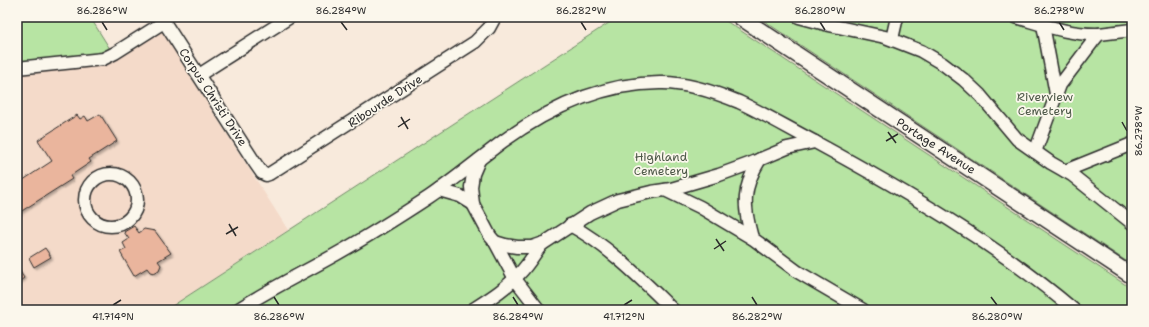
<svg xmlns="http://www.w3.org/2000/svg" width="1149" height="327" viewBox="0 0 1149 327" font-family="'Shantell Sans',sans-serif">
	<style>
		.built { fill: #f4dac9 }
		.green { fill: #b7e4a3; stroke: #718867 }
		.building { fill: #eab59d; stroke: #2b2b2b; filter: url(#shadow) }
		.lines { fill: none; stroke-linecap: round; stroke-linejoin: round }
		.minor-casing { stroke: #2b2b2b; stroke-width: 15 }
		.major-casing { stroke: #2b2b2b; stroke-width: 18 }
		.minor { stroke: #fbf7ec; stroke-width: 12 }
		.major { stroke: #fbf7ec; stroke-width: 15 }
		.ticks { fill: none; stroke: #2b2b2b; stroke-width: 1.5 }
		.labels { text-anchor: middle; dominant-baseline: central; stroke-width: 3.5; stroke-linejoin: round; paint-order: stroke }
		.street-label { font-size: 12px; fill: #2b2b2b; stroke: #fbf7ec }
		.park-label { font-size: 12px; fill: #4e5949; stroke: #fbf7ec }
		.neatline { fill: none; stroke: #2b2b2b; stroke-width: 1.5 }
		.ticks-label { font-size: 10px; text-anchor: middle; fill: #2b2b2b }
	</style>
	<defs>
		<filter id="shadow"><feDropShadow dx="2" dy="2" stdDeviation="1" flood-color="#0004"/></filter>
	</defs>
	<rect width="100%" height="100%" fill="#f8eadc"/>
	<filter id="ink" filterUnits="userSpaceOnUse"><feTurbulence type="fractalNoise" baseFrequency=".025" numOctaves="2"/><feDisplacementMap in="SourceGraphic" scale="8" xChannelSelector="R" yChannelSelector="G"/><feConvolveMatrix kernelMatrix="1 2 1 2 8 2 1 2 1" color-interpolation-filters="sRGB"/></filter>
	<g filter="url(#ink)">
		<polygon class="built" points="161,30 288,230 166,310 17,310 17,74 24,72 90,67 102,65 112,61"/>
		<g class="green">
			<polygon points="17,17 90,17 110,49 96,55 24,61 17,63"/>
			<polygon points="618,17 720,17 1132,289 1132,310 166,310"/>
			<polygon points="758,17 1132,17 1132,265"/>
		</g>
		<g class="building">
			<polygon points="100,114 117,141 89,159 91,162 70,176 72,179 17,214 17,184 52,161 38,140 77,115 80,119 85,116 88,121"/>
			<polygon points="134,226 139,233 144,229 155,231 171,253 158,261 161,265 159,270 154,273 150,272 147,268 134,276 120,252 126,249 123,243 129,239 124,232"/>
			<polygon points="45,248 51,257 34,267 29,258"/>
			<polygon points="17,267 24,278 17,283"/>
		</g>
		<g class="lines">
			<defs>
				<g id="minor">
					<polyline points="161,17 255,163 262,173 266,175 269,174 475,42 489,28 495,17"/>
					<polyline points="799,17 829,25 885,37 921,51 943,64 964,80 980,95 1017,139 1051,163 1072,175 1132,223"/>
					<path d="M 1016,17 C 1044,25 1070,35 1099,34"/>
					<polyline points="1043,25 1056,94"/>
					<polyline points="892,39 897,17"/>
					<polyline points="17,68 103,59 115,53 164,22"/>
					<polyline points="199,75 290,17"/>
					<polyline points="1035,152 1060,85 1094,40 1099,34 1132,30"/>
					<polyline points="479,160 473,174 471,187 473,204 490,236 495,242 515,279 539,310"/>
					<polyline points="1065,171 1132,144"/>
					<circle cx="111" cy="200" r="26"/>
					<polyline points="439,190 460,196 473,204"/>
					<polyline points="665,190 700,207 752,238 798,272 863,310"/>
					<path d="M 570,225 C 609,246 641,279 673,310"/>
					<path d="M 752,238 C 743,206 742,188 760,159"/>
					<path d="M 495,242 L 505,245 L 517,247 L 532,247 L 544,243 L 590,213 L 618,200 L 651,192 L 671,189 L 719,175 L 749,164 L 787,148 L 815,142 C 905,191 995,243 1074,310"/>
					<path d="M 237,310 C 270,289 305,272 340,252 C 370,235 400,216 429,197 C 454,180 478,160 502,142 C 549,108 604,82 663,83 C 686,83 717,93 739,102 C 765,114 790,129 815,142"/>
					<path d="M 472,310 C 489,299 507,288 520,273 C 529,264 535,252 543,243"/>
				</g>
				<polyline id="major" points="740,17 1132,276"/>
			</defs>
			<use href="#minor" class="minor-casing"/>
			<use href="#major" class="major-casing"/>
			<use href="#minor" class="minor"/>
			<use href="#major" class="major"/>
		</g>
	</g>
	<path class="ticks" d="M 102,22 L 107,30M 341,22 L 347,30M 581,22 L 586,30M 820,22 L 825,30M 1059,22 L 1064,30M 401,117 L 408,129M 1122,122 L 1127,131M 398,127 L 410,119M 888,132 L 896,143M 886,141 L 898,134M 229,224 L 236,236M 226,234 L 238,227M 716,239 L 724,251M 714,249 L 726,241M 274,297 L 279,305M 513,297 L 518,305M 752,297 L 757,305M 991,297 L 997,305M 113,305 L 121,300M 624,305 L 632,300"/>
	<g class="labels">
		<g class="street-label">
			<text transform="translate(213 97) rotate(57)">Corpus Christi Drive</text>
			<text transform="translate(385 101) rotate(-33)">Ribourde Drive</text>
			<text transform="translate(936 146) rotate(33)">Portage Avenue</text>
		</g>
		<g class="park-label">
			<text x="1045" y="97">Riverview<tspan x="1045" dy="14">Cemetery</tspan></text>
			<text x="661" y="157">Highland<tspan x="661" dy="14">Cemetery</tspan></text>
		</g>
	</g>
	<rect width="1149" height="327" fill="none" stroke="#fbf7ec" stroke-width="44"/>
	<rect x="22" y="22" width="1105" height="283" class="neatline"/>
	<g class="ticks-label">
		<text x="102" y="14">86.286°W</text>
		<text x="341" y="14">86.284°W</text>
		<text x="581" y="14">86.282°W</text>
		<text x="820" y="14">86.280°W</text>
		<text x="1059" y="14">86.278°W</text>
		<text transform="translate(1138 131) rotate(-90)" y="4">86.278°W</text>
		<text x="113" y="320">41.714°N</text>
		<text x="279" y="320">86.286°W</text>
		<text x="518" y="320">86.284°W</text>
		<text x="624" y="320">41.712°N</text>
		<text x="757" y="320">86.282°W</text>
		<text x="997" y="320">86.280°W</text>
	</g>
</svg>
